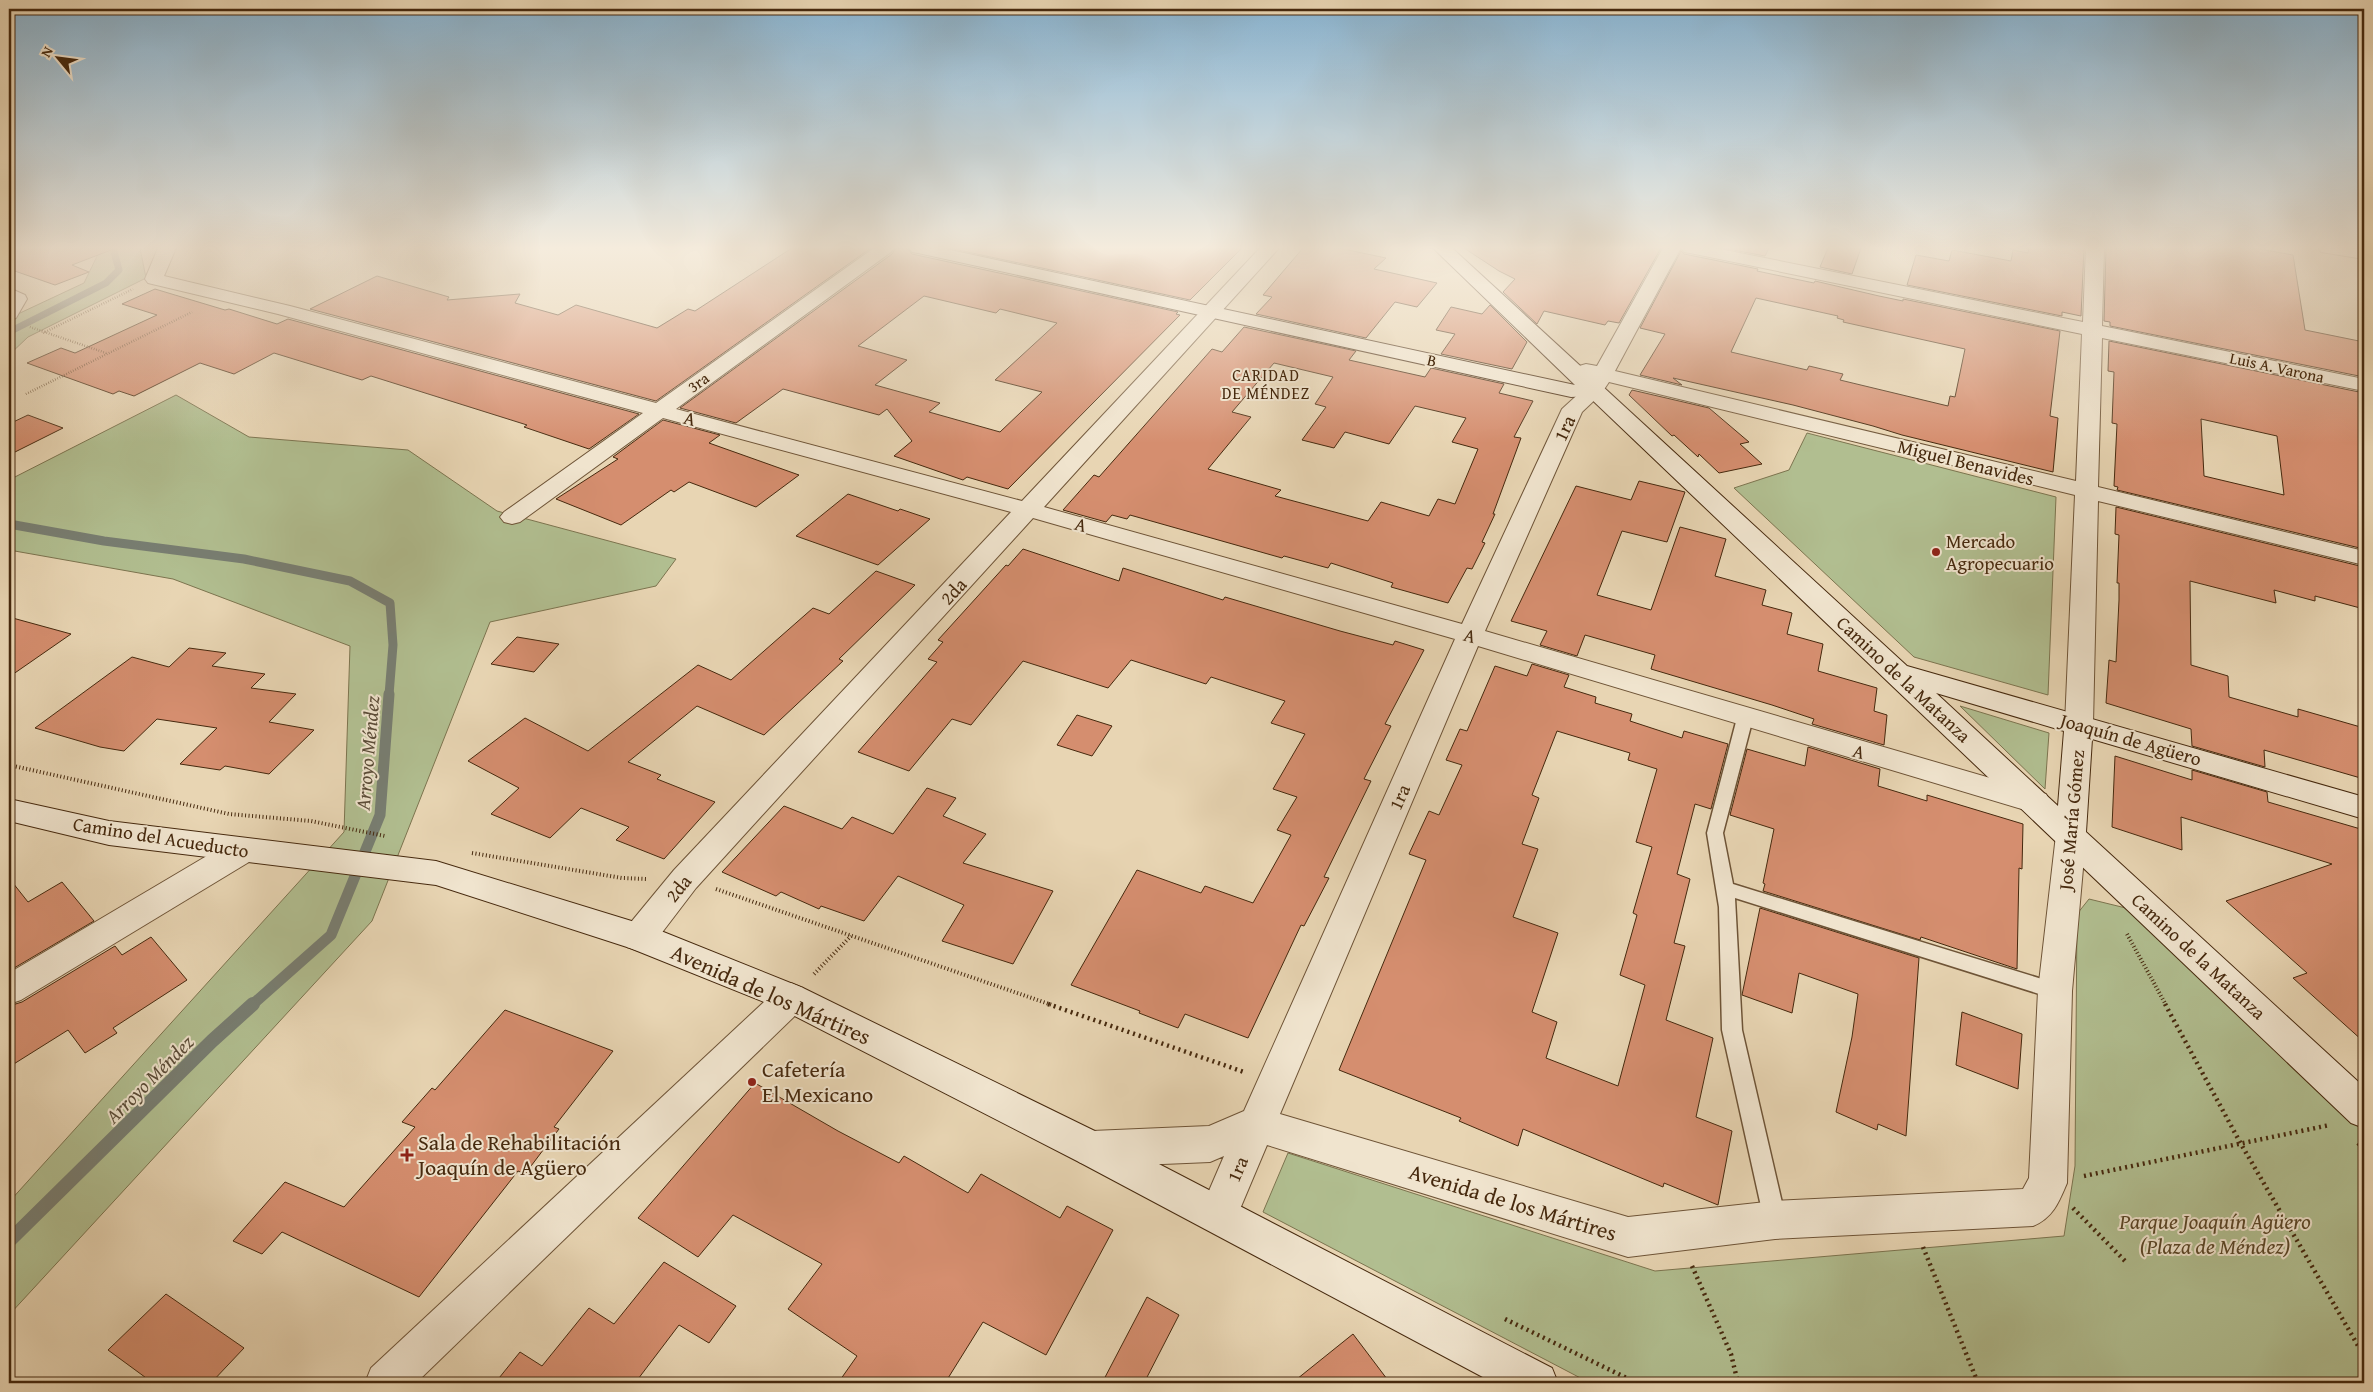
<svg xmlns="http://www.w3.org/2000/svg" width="2373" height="1392" viewBox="0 0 2373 1392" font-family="'Gentium Book Plus',serif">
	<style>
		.green { fill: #b1be90; stroke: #7c744f }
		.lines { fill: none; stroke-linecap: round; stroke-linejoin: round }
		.stream-far3 { stroke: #787e72; stroke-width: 7 }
		.stream-far2 { stroke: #787e72; stroke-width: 9 }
		.stream-far1 { stroke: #787e72; stroke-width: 11 }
		.stream { stroke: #787e72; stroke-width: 14 }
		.building { fill: #d58e6f; stroke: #46290e; fill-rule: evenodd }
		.lane-casing { stroke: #6e5437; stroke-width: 3 }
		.street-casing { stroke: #6e5437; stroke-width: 2 }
		.secondary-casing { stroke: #46290e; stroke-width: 2 }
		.path-far2 { stroke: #46290e; stroke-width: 2.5; stroke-dasharray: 0.5 2; stroke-linecap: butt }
		.path-far1 { stroke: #46290e; stroke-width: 4; stroke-dasharray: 1 2.5; stroke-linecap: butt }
		.path { stroke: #46290e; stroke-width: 4.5; stroke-dasharray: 2 4; stroke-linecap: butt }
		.lane { fill: #f0e4ce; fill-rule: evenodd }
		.street { fill: #f0e4ce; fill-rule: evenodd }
		.secondary { fill: #f0e4ce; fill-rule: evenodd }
		.poi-dot { fill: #8f2418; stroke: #f0e4ce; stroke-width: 2 }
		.labels { text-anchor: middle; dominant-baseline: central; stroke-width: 4; stroke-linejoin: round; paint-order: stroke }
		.far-street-label { font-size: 16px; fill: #46290e; stroke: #f0e4ce }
		.far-neighbourhood-label { font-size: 16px; letter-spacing: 1px; fill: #46290e; stroke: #f0e4ce }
		.street-label { font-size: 19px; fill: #46290e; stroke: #f0e4ce }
		.poi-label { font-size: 19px; fill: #46290e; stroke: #f0e4ce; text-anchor: start }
		.water-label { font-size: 20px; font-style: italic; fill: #5b4c38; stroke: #f0e4ce }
		.near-street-label { font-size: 22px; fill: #46290e; stroke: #f0e4ce }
		.near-poi-label { font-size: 22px; fill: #46290e; stroke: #f0e4ce; text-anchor: start }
		.near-park-label { font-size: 22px; font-style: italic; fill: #5b4728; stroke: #f0e4ce }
	</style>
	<rect width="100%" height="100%" fill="#e8d5b3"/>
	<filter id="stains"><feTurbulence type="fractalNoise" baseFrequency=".004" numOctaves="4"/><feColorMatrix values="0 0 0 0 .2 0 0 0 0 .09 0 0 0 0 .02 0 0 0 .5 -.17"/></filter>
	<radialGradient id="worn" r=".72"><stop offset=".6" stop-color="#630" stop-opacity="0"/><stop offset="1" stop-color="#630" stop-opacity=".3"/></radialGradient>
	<g class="green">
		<polygon points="101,248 140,248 146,278 28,337 9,355 9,322 20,313 84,283"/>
		<polygon points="176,395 249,437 408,450 497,511 676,559 656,586 490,622 372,921 9,1315 9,1202 344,832 350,646 173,579 9,550 9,480"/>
		<polygon points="1807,433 2056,497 2048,695 1914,657 1734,488 1789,470"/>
		<polygon points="1960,706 2049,733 2045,789"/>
		<polygon points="2089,899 2138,911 2364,1126 2364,1383 1590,1383 1263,1212 1288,1153 1655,1271 2064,1236 2075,1166 2077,914"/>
	</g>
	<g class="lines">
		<polyline class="stream-far3" points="9,332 106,283 119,270 113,248"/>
		<polyline class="stream-far2" points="9,524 104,541 244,559 350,581 390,603 393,645 389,695"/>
		<polyline class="stream-far1" points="252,1005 331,935 380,815 389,694"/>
		<polyline class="stream" points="9,1241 212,1041 253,1004"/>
	</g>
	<g class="building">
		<polygon points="9,248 111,248 111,250 72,265 89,272 55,285 9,269"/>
		<polygon points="792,248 871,248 656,401 310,309 377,276 449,297 447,300 520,294 515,303 558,315 576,305 657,328 688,309 695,311"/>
		<path d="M 896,248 L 907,248 L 912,254 L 1178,312 L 1176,314 L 1180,315 L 1008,489 L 967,477 L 963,480 L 894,456 L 912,441 L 887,409 L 879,415 L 783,389 L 736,423 L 680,408 L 892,254 ZM 924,296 L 996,313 L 1000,309 L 1057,323 L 995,380 L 1042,392 L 1000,432 L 929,412 L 940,403 L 875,385 L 907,360 L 858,346 Z"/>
		<polygon points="949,248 1242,248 1190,300"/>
		<polygon points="1303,248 1339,248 1386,258 1374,269 1437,283 1417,307 1395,302 1366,338 1256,314 1272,297 1263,295"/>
		<polygon points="1464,248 1661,248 1619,323 1608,321 1605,325 1544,311 1537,324 1503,292 1515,279 1499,271"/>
		<polygon points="1723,248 1769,248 1765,256"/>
		<polygon points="1828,248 1861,248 1852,274 1820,267"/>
		<polygon points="2029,248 2084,248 2081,316 2062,312 2062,316 1907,285 1916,255 1949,261 1952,250 2011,261 2013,250 2028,253"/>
		<polygon points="2106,248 2254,248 2293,255 2305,330 2364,342 2364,377 2110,326 2110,322 2104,321"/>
		<path d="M 1681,251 L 1684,254 L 1758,269 L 1757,271 L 1814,283 L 1815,281 L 1879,296 L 1903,301 L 1903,299 L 2060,331 L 2050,416 L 2058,418 L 2053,472 L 1902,435 L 1873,426 L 1793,405 L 1673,378 L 1682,385 L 1640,375 L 1665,334 L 1640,328 ZM 1756,298 L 1838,316 L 1837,318 L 1844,320 L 1843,322 L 1965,349 L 1955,397 L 1950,396 L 1948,406 L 1840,380 L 1843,374 L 1809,366 L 1807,370 L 1731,352 Z"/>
		<polygon points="155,289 225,310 229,309 277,324 288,319 639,414 589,449 524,427 527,425 371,376 362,380 274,353 234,374 200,363 134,396 119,391 113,394 27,363 61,348 75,353 157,315 122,304"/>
		<polygon points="1490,305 1527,342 1512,369 1441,354 1455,334 1436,330 1451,307 1482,314"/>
		<path d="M 1244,327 L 1356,351 L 1349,360 L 1425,377 L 1431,368 L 1504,384 L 1499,393 L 1533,401 L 1514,437 L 1521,438 L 1493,514 L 1495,514 L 1482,542 L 1485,543 L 1472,569 L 1467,568 L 1448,603 L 1391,587 L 1393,583 L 1331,563 L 1328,568 L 1284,556 L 1282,558 L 1130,515 L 1127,519 L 1112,515 L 1106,522 L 1063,510 L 1094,475 L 1099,477 L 1212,349 L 1222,352 ZM 1274,363 L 1333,377 L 1315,404 L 1326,407 L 1302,440 L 1334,448 L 1345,432 L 1389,444 L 1415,406 L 1466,418 L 1452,442 L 1478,449 L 1455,504 L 1438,499 L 1429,516 L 1381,502 L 1368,521 L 1275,496 L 1281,490 L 1208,469 L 1251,417 L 1232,412 Z"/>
		<path d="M 2109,341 L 2364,393 L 2364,549 L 2117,490 L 2118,487 L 2114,486 L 2117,424 L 2112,423 L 2114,372 L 2108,371 ZM 2201,419 L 2277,436 L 2284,495 L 2204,476 Z"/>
		<polygon points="1632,390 1709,408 1749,442 1740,444 1762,464 1719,473 1699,454 1698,457 1674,435 1672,436 1629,395"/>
		<polygon points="28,415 63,428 9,455 9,424"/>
		<polygon points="663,420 720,435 709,443 799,475 756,507 689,482 674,492 671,490 621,525 556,499 618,459 613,457"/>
		<polygon points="1639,481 1685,492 1667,542 1622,531 1597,595 1651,610 1680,527 1726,539 1715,576 1766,590 1762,605 1792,613 1787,634 1823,644 1818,671 1877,688 1874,711 1887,715 1884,745 1812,724 1814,719 1772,705 1651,669 1655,655 1585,635 1577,656 1540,645 1547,631 1511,621 1576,486 1631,500"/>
		<polygon points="848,494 898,511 900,509 930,519 878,565 796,536"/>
		<polygon points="2116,507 2364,567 2364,609 2315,596 2315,601 2274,590 2276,603 2190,581 2191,665 2228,676 2229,697 2298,717 2298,709 2364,728 2364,779 2264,750 2265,767 2192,746 2191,729 2106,703 2109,660 2116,662 2119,600 2119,583 2117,583 2119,535 2115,534"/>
		<polygon points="1023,549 1119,581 1123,568 1223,600 1225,597 1340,631 1393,645 1395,641 1424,650 1385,724 1391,726 1364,779 1371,781 1324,877 1329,878 1304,926 1301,925 1248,1038 1185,1014 1178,1028 1139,1013 1140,1011 1071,985 1137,870 1201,893 1205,886 1253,903 1291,835 1277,830 1297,797 1273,789 1305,734 1271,723 1285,701 1211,677 1206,684 1131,660 1108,688 1023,661 971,725 952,719 909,771 858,752 937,662 928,659 943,642 938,640 1006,565 1008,566"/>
		<polygon points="876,571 915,585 839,659 843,661 764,735 697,706 628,762 661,775 657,779 715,802 664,859 616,840 629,827 581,808 550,838 491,814 519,788 468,761 525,718 588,751 698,665 731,680 813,608 829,614"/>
		<polygon points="9,617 71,634 9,677"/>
		<polygon points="517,637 559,644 534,672 491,664"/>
		<polygon points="189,648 226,653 212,666 265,674 251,688 296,694 269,722 314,730 269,774 225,766 220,770 180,764 217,728 157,719 124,751 100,747 35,728 132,657 169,667"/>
		<path d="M 1532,664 L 1569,675 L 1564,687 L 1596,697 L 1595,703 L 1632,714 L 1630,721 L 1682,738 L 1684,731 L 1728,744 L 1711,809 L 1695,804 L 1677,874 L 1690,879 L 1674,943 L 1685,946 L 1666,1020 L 1713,1038 L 1696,1117 L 1732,1131 L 1718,1205 L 1664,1183 L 1663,1187 L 1523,1129 L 1518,1146 L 1459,1121 L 1461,1118 L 1339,1070 L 1426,860 L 1409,854 L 1429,811 L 1439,815 L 1462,765 L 1446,760 L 1460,729 L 1467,731 L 1495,666 L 1527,676 ZM 1557,731 L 1630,753 L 1628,760 L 1657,769 L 1636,842 L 1652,847 L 1633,913 L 1637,915 L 1620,975 L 1645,985 L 1618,1086 L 1546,1058 L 1557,1022 L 1532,1012 L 1558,933 L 1513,917 L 1538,849 L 1522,844 L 1539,798 L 1532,795 Z"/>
		<polygon points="1077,715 1112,726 1092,756 1057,745"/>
		<polygon points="1808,747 1880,769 1878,786 1927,801 1927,795 2023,824 2022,869 2019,868 2017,969 1921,937 1920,940 1763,891 1765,884 1763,883 1774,829 1730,815 1747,749 1805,766"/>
		<polygon points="2115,756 2192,780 2192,770 2267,792 2268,802 2364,830 2364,1042 2293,978 2307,973 2226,901 2332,864 2181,817 2182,850 2112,827"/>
		<polygon points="927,788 956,798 943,816 986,834 963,863 1053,891 1013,964 942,941 964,905 898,876 864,921 821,906 819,909 781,892 776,896 722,872 784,806 842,829 852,817 893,834"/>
		<polygon points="9,878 28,902 62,882 94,921 9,971"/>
		<polygon points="1760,908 1919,958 1906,1136 1878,1124 1877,1130 1836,1112 1852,1037 1858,994 1799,973 1792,1013 1742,995"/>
		<polygon points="151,937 187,980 113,1028 117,1033 85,1053 68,1030 9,1067 9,1006 22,1002 115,946 122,955"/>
		<polygon points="505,1010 613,1051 554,1127 559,1129 525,1174 518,1171 419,1297 282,1232 262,1254 233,1241 285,1182 344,1207 415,1127 402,1122 432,1088 435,1090"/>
		<polygon points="1962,1012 2022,1034 2018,1089 1956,1065"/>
		<polygon points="755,1083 838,1131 899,1163 904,1156 968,1193 981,1174 1060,1218 1067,1206 1113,1230 1046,1355 983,1322 945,1383 838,1383 857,1356 788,1309 822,1264 733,1215 698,1257 638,1218"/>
		<polygon points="664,1262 736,1306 709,1343 679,1325 635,1383 495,1383 520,1352 542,1366 589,1308 614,1324"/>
		<polygon points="166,1294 244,1348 211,1383 153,1383 108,1350"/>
		<polygon points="1147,1297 1179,1315 1144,1383 1102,1383"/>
		<polygon points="1353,1334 1390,1383 1292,1383"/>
	</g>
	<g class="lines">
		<defs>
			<polygon id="lane" points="1745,713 1750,714 1753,718 1723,833 1733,884 2055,983 2062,985 2064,991 2062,997 2055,999 1735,898 1742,1030 1786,1220 1783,1227 1775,1231 1767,1227 1764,1220 1722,1030 1719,907 1707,833 1737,718 1740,714"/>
			<g id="street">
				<path d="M 158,248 L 176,248 L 164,276 L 290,306 L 656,403 L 874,248 L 894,248 L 891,252 L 676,409 L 1022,501 L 1260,248 L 1279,248 L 1044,507 L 1462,624 L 1562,409 L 1586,387 L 1591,377 L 1579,374 L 1576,370 L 1579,366 L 1586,364 L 1597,366 L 1663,248 L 1681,248 L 1615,371 L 2076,481 L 2082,334 L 1690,253 L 1684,252 L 1681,248 L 1715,248 L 2083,322 L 2086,248 L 2104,248 L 2102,326 L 2364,379 L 2364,391 L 2102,338 L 2098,487 L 2364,551 L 2364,565 L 2098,501 L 2093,724 L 2089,731 L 2079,734 L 2069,731 L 2065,724 L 2075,495 L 1609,382 L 1601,394 L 1582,412 L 1485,631 L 2035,791 L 2046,794 L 2050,802 L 2046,810 L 2035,813 L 1478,646 L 1280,1114 L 1628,1217 L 1775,1201 L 2023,1189 L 2029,1178 L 2038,991 L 2056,835 L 2060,827 L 2071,823 L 2082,827 L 2086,835 L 2072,991 L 2067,1183 C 2059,1202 2053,1218 2033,1226 L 1775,1239 L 1628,1257 L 1267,1145 L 1232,1228 L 1218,1233 L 1204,1228 L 1199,1214 L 1224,1156 L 1210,1162 L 1092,1167 L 1079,1162 L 1073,1149 L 1079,1136 L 1092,1131 L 1209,1126 L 1244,1111 L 1455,639 L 1033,518 L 696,888 L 651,947 L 639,951 L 627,947 L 623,937 L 627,927 L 674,870 L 1011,512 L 663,418 L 520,522 L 512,524 L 504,522 L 500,517 L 504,512 L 643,413 L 278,314 L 148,283 L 145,279 Z"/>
				<polygon points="2318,248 2364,249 2364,259 2321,252"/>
				<polygon points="9,288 25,295 27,299 16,318 9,320"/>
				<polygon points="243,838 254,841 258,850 254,859 21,1000 9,1004 9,973 232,841"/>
				<polygon points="791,983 803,988 808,998 803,1008 416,1383 365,1383 371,1368 779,988"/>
			</g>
			<g id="secondary">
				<path d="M 909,248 L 941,248 L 1575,385 L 1433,248 L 1452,248 L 1907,666 L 2364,797 L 2364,819 L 2092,739 L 2086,832 L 2364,1087 L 2364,1128 L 2351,1123 L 1588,396 L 1571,397 L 918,253 L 912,252 ZM 1936,693 L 2064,731 L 2058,806 Z"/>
				<polygon points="9,799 109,821 436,861 651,927 803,988 1105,1136 1552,1368 1558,1383 1494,1383 1079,1162 779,1008 630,948 436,885 109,845 9,821"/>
			</g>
		</defs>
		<use href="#lane" class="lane-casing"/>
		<use href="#street" class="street-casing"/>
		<use href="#secondary" class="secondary-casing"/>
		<g class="path-far2">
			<polyline points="30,327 106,353"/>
			<polyline points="43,333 133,289"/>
			<polyline points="26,394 192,312"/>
		</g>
		<g class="path-far1">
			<polyline points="9,765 229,814 311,821 385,836"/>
			<polyline points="472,853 622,878 646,879"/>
			<polyline points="716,889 1052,1005"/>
			<polyline points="2127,934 2166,1005"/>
			<polyline points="814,974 851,936"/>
		</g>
		<g class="path">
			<polyline points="1048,1004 1244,1072"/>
			<polyline points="2165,1004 2241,1144 2364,1356"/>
			<polyline points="2358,1143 2364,1149"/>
			<polyline points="2084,1176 2330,1125"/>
			<polyline points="2073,1208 2126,1262"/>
			<polyline points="1923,1247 1978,1383"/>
			<polyline points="1692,1266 1731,1354 1738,1383"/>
			<polyline points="1505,1319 1637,1383"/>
			<polyline points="2360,1383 2364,1380"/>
		</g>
		<use href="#lane" class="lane"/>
		<use href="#street" class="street"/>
		<use href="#secondary" class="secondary"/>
	</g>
	<linearGradient id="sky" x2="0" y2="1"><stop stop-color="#88b5d4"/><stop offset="0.56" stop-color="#f5ecdd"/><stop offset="1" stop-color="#f5ecdd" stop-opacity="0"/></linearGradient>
	<rect width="2373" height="443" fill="url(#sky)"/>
	<g class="poi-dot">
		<circle cx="1936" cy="552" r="5"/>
		<circle cx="752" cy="1082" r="5"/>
		<path d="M404.5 1147.5h5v5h5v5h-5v5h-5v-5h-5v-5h5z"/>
	</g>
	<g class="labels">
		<g class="far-street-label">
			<text transform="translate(1432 360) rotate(13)">B</text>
			<text transform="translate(2277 367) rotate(12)">Luis A. Varona</text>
			<text transform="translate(698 382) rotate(-36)">3ra</text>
		</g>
		<g class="far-neighbourhood-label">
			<text x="1266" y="375">CARIDAD<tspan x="1266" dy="18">DE MÉNDEZ</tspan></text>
		</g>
		<g class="street-label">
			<text transform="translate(690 418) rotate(15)">A</text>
			<text transform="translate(1564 428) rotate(-65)">1ra</text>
			<text transform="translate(1966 462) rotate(14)">Miguel Benavides</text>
			<text transform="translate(1081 524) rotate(16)">A</text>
			<text transform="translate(953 591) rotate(-47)">2da</text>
			<text transform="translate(1470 635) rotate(16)">A</text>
			<text transform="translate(1904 679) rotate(43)">Camino de la Matanza</text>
			<text transform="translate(2131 739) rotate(16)">Joaquín de Agüero</text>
			<text transform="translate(1859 751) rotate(16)">A</text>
			<text transform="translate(1399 797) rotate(-66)">1ra</text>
			<text transform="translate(2071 820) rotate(-85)">José María Gómez</text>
			<text transform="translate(161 837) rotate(9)">Camino del Acueducto</text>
			<text transform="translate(678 888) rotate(-51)">2da</text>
			<text transform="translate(2199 956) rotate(43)">Camino de la Matanza</text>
			<text transform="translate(1237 1169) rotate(-67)">1ra</text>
		</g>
		<g class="poi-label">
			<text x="1946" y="541">Mercado<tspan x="1946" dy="22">Agropecuario</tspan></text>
		</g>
		<g class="water-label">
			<text transform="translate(367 753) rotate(-85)">Arroyo Méndez</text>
			<text transform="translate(149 1079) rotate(-45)">Arroyo Méndez</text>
		</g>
		<g class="near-street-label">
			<text transform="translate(771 994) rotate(24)">Avenida de los Mártires</text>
			<text transform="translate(1513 1202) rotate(17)">Avenida de los Mártires</text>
		</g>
		<g class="near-poi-label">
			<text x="762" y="1069">Cafetería<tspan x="762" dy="25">El Mexicano</tspan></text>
			<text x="418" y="1142">Sala de Rehabilitación<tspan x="418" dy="25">Joaquín de Agüero</tspan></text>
		</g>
		<g class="near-park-label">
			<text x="2215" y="1221">Parque Joaquín Agüero<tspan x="2215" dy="25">(Plaza de Méndez)</tspan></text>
		</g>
	</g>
	<rect width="2373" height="1392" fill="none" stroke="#e8d5b3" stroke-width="30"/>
	<rect x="10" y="10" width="2353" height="1372" fill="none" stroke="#46290e" stroke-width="2.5"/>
	<rect x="15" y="15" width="2343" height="1362" fill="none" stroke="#46290e"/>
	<g transform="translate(58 58) rotate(299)" stroke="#f0e4ce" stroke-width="4" paint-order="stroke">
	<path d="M0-4L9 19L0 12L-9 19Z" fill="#46290e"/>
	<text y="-8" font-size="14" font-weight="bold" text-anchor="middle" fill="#46290e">N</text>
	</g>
	<rect width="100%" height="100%" filter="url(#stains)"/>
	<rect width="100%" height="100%" fill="url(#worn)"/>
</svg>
